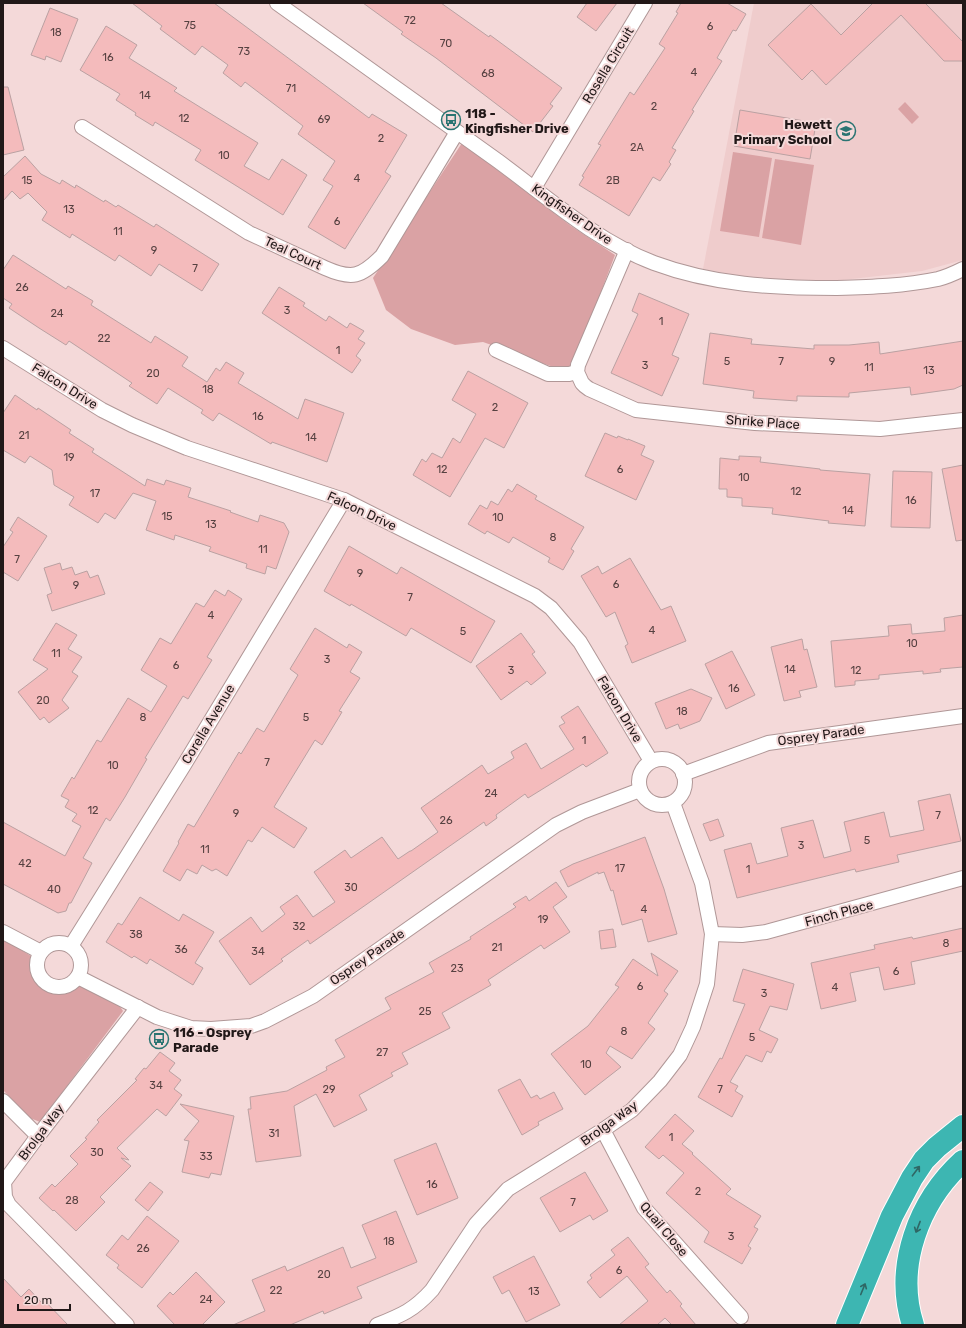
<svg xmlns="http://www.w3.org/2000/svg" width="966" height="1328" viewBox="0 0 966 1328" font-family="Rubik,sans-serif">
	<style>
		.built { fill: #efcccc }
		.green { fill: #daa2a4 }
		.building { fill: #f4bbbc; stroke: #baa1a2 }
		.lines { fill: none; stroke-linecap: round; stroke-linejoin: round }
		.minor-casing { stroke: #b09797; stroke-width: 16 }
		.motorway-casing { stroke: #fff; stroke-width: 24 }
		.minor { stroke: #fff; stroke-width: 14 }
		.motorway { stroke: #3db6b2; stroke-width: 22 }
		.oneway { stroke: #2f6765 }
		.labels { text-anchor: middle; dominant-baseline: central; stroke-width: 4; stroke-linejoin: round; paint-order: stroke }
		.number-label { font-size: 11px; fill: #564141 }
		.street-label { font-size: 13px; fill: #211818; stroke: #f4d9d9 }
		.poi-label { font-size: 13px; font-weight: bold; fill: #211818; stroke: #f4d9d9; text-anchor: start }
	</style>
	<rect width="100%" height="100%" fill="#f4d9d9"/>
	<polygon class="built" points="754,3 963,3 963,260 922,271 834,281 789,280 743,276 703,269"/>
	<g class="green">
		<polygon points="905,102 919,117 912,124 898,109"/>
		<polygon points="462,143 571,226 615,255 572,368 559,369 483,342 455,345 411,329 386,310 373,278"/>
		<polygon points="733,152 772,158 759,237 720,231"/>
		<polygon points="775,159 814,165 801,245 762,238"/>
		<polygon points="3,939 31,956 34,977 43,988 58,992 77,985 117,1002 123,1011 40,1122 30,1118 3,1090"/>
	</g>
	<g class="building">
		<polygon points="132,3 214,3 369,118 372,114 407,135 385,172 391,176 345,249 308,227 333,186 323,180 335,161 298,134 303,126 245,82 241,87 223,73 228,65 202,46 195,55 160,29 162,26"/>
		<polygon points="363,3 441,3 489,37 490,35 562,88 550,104 553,106 533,132 436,58 401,34 403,32"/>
		<polygon points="587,3 617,3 596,31 577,17"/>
		<polygon points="681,3 727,3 746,14 736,31 733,30 717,58 722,61 692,110 694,111 672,148 676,150 669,162 671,164 660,181 653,177 629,216 579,185 584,177 582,176 601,145 598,144 630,92 634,95 665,48 659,44 678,13 676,12"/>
		<polygon points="873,3 925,3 963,42 963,61 944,61 901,15 826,85 812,70 802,80 768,45 811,4 841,35"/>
		<polygon points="50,8 78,19 61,62 46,56 45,60 31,55"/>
		<polygon points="106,26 137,45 129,58 177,88 174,91 258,143 244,166 269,180 282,159 307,175 283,215 195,160 201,150 155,122 153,126 135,115 136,113 116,100 120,94 80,70"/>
		<polygon points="3,87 8,87 24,150 3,155"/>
		<polygon points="740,110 816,123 810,159 734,146"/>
		<polygon points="25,156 41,174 60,184 62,180 75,188 76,185 104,202 105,200 116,207 118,205 154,227 156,224 219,264 202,291 159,264 151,276 119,255 115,261 72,234 70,238 42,220 47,212 28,193 20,199 12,191 3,201 3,177"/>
		<polygon points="13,255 66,289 68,286 93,301 91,305 151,343 155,336 188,357 182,366 207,382 216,368 220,371 226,362 244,373 238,383 298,419 305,399 344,413 327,462 272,442 271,444 219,413 213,421 201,413 203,410 168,388 157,404 129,386 132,383 69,341 66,345 39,328 9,308 12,304 3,298 3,270"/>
		<polygon points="279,287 305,303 303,306 326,321 329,316 347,328 350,323 364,331 358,339 365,343 356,356 361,360 352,373 262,313"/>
		<polygon points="639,293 689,314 672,355 679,358 662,396 611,373 638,314 632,311"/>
		<polygon points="710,333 752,339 751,344 814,349 814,345 849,345 879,342 880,354 963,341 963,385 954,389 911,395 910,387 849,393 849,397 797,396 797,401 753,398 754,391 703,384"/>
		<polygon points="468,371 528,403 504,448 485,438 450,497 413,475 422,459 426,462 432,453 442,458 453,438 460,443 476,414 452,400"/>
		<polygon points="15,395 37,410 38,408 71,430 69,433 94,449 92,452 145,486 147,479 164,485 166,480 191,488 188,497 231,511 230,512 258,522 260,515 284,523 289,532 276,569 267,566 265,574 246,568 247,564 209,551 211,547 175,535 174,540 146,530 156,501 133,493 115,519 105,513 98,523 69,505 74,497 54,485 52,470 30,456 25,463 3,450 3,413"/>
		<polygon points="605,433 617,438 618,436 628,440 628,439 645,446 641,455 654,461 636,500 585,476"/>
		<polygon points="739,456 761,457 760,462 820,469 820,470 870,474 865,526 828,523 829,521 772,514 773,508 742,506 742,498 727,497 727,489 719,489 720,458 739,460"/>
		<polygon points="963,465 963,540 956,541 942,469"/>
		<polygon points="893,471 932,472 930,528 891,527"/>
		<polygon points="517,484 537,496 535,499 584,527 571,549 574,551 563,570 548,562 550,558 513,537 509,543 487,531 485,534 468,524 480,505 487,509 491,501 498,505 508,489 512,492"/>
		<polygon points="18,517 47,536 18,581 3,572 3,547 13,532 10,530"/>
		<polygon points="349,546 397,574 401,567 495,621 471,663 411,628 406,636 351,604 350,606 324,591"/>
		<polygon points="630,558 661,610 671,606 686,641 632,663 625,646 628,644 615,612 606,617 581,576 598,566 602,574"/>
		<polygon points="60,563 62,570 72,567 75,575 87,571 90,578 98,575 105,594 52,611 47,595 52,593 44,568"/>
		<polygon points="215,590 225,596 228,590 242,599 207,657 212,660 188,699 183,696 145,758 147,759 125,797 110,821 106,818 83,858 92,863 71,903 69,903 66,911 58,913 3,884 3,822 65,856 81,826 72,821 77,814 65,807 69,800 61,796 72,777 74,779 97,740 101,742 128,698 151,712 167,686 141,670 160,638 171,644 196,603 204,607"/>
		<polygon points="963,615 963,667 940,669 941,672 923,674 923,671 879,675 879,679 855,681 855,685 835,687 831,641 889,636 888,626 911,624 912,634 945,631 944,618"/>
		<polygon points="56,623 77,635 68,649 82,657 72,672 78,676 62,700 69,708 49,723 44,717 40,720 18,692 48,669 33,660"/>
		<polygon points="315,628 347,648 349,644 362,652 350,672 360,678 339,711 342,712 322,745 315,740 274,807 307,828 294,848 262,827 252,842 248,840 227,876 216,869 212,871 202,865 197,874 187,869 180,881 163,871 179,843 178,842 188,824 194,827 239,752 241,754 257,728 264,732 298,675 290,669"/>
		<polygon points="521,633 535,652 532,654 546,673 531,685 527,681 501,700 476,666"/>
		<polygon points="802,639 804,650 807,649 817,687 799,691 801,697 784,701 771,647"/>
		<polygon points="732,651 755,695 726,709 705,664"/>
		<polygon points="691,689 712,698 700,721 680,729 678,724 666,729 655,703"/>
		<polygon points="578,706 608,753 586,767 583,764 528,798 525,794 496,815 497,818 486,826 484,822 310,944 308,940 281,959 283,961 250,985 219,941 251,917 262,932 285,914 280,907 297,895 313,917 335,902 314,872 345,850 351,858 382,837 398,859 410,851 411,851 438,832 421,808 482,765 488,774 514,758 511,752 526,743 541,769 574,749 559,726 565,723 561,717"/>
		<polygon points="950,794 961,841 897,855 899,862 856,872 855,869 737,898 724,850 751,843 757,864 788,856 781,828 813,820 824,858 851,851 844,822 884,812 890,837 924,830 918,801"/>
		<polygon points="718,819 724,836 710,841 703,824"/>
		<polygon points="645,837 664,889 677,934 648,942 642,919 622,925 613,890 611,891 604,872 598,874 598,872 568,887 560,871 573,864"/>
		<polygon points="556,882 567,897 553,907 570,932 544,949 541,945 488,980 491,985 442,1013 450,1028 402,1053 408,1064 391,1073 393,1076 359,1095 367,1110 334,1127 316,1094 294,1106 301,1156 256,1162 248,1109 251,1109 250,1097 287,1091 327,1070 326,1067 345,1057 335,1040 391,1009 385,998 434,972 429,963 471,939 470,937 516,907 513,904 526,896 529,901"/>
		<polygon points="140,897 179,921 183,914 214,932 195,963 203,968 193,985 150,959 147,964 134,956 132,958 106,942 118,923 122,925"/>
		<polygon points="963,928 963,951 911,962 915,984 884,990 879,967 850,973 856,1001 821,1009 811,963 875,949 874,945 912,937 913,939"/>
		<polygon points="613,929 616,947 601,949 599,931"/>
		<polygon points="651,953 678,971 664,991 668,994 648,1023 655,1029 632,1059 610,1046 606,1053 621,1067 585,1095 551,1054 588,1026 619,987 615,985 633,959 658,976"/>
		<polygon points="743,969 794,984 787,1010 770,1006 759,1030 778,1039 771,1053 767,1051 762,1062 746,1055 730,1082 738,1086 735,1091 743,1096 732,1117 698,1097 720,1058 722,1059 745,1004 733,1001"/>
		<polygon points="160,1052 175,1063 169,1071 181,1080 174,1089 182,1095 166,1116 157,1109 117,1148 129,1160 121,1158 131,1166 100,1197 105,1202 76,1231 54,1210 53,1211 39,1198 52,1184 55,1187 78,1164 70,1156 87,1139 85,1138 99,1122 97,1120 137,1080 135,1079 144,1068 146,1069"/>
		<polygon points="520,1079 531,1098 537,1095 540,1099 554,1092 563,1109 538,1122 539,1125 522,1135 498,1090"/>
		<polygon points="180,1104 234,1116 221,1175 211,1173 209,1178 182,1172 189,1141 184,1140 199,1121"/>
		<polygon points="675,1114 694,1131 682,1144 693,1153 692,1154 731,1189 726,1194 761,1216 754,1227 758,1229 748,1246 751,1248 742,1264 704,1242 709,1232 666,1193 684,1173 663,1155 659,1159 645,1147"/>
		<polygon points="436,1143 458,1198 417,1215 394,1160"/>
		<polygon points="585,1172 608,1211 593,1220 590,1215 560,1232 540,1198"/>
		<polygon points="150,1182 163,1192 148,1211 135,1200"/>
		<polygon points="396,1211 417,1262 357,1287 362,1298 324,1314 323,1311 290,1325 233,1325 265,1311 252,1280 285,1266 287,1271 343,1247 351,1268 376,1258 362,1225"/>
		<polygon points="147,1216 179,1241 142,1288 117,1268 119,1265 106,1255 122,1235 128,1240"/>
		<polygon points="628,1237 649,1264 645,1267 667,1293 670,1290 682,1304 680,1306 696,1325 672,1325 665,1318 657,1325 619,1325 648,1301 627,1276 600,1298 587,1282 592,1278 590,1275 615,1255 611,1250"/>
		<polygon points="534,1256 560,1305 526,1322 509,1290 502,1294 493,1277"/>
		<polygon points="196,1272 225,1302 202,1325 175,1325 157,1306 170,1292 173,1295"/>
		<polygon points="3,1278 21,1297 29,1289 41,1302 43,1299 68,1325 3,1325"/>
	</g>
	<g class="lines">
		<defs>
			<g id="minor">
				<path d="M 277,3 C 351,56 425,108 498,161 C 547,197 596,241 654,263 C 713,285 774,288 837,288 C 871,287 904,286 938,279 C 946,277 955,273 963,269"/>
				<path d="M 82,127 L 249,233 L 325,268 C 352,280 361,277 382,256 L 457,132"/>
				<polyline points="534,188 645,3"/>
				<polyline points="627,250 578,365 577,372 582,383 585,386 589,389 636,410 755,423 880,429 963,420"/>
				<polyline points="3,348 102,410 132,425 187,448 344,500 535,596 551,608 580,642 651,761"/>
				<polyline points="496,350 548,374 569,374 577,372"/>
				<circle cx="662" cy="782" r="23"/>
				<polyline points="683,774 768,743 963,716"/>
				<polyline points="3,932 41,952"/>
				<polyline points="712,934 742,935 766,932 963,878"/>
				<circle cx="59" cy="965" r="22"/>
				<polyline points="71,946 184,765 344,500"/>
				<polyline points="78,977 157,1017 191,1028 211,1029 251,1026 265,1021 313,996 556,825 582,812 640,790"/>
				<polyline points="3,1101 38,1136"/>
				<polyline points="603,1130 644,1208 741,1317"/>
				<polyline points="127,1325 9,1205 5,1197 4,1182 38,1136 138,1007"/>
				<path d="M 377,1325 C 402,1315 414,1310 432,1290 L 476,1224 L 508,1189 L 603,1130 L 632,1110 L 660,1081 L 680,1055 L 693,1027 L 707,984 L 712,934 L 702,883 L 673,803"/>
			</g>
			<g id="motorway">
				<polyline points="847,1325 892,1216 912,1178 924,1160 937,1147 963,1126"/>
				<path d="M 913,1325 C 894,1266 919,1201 963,1161"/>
			</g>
		</defs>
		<use href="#minor" class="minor-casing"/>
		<use href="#motorway" class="motorway-casing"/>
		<use href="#minor" class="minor"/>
		<use href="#motorway" class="motorway"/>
	</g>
	<defs><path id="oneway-shaft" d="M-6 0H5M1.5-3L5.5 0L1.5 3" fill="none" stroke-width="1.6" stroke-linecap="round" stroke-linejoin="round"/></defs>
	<g class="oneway">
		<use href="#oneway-shaft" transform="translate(916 1171) rotate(-53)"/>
		<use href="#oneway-shaft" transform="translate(918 1227) rotate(111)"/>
		<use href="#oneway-shaft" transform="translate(863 1289) rotate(-68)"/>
	</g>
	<defs>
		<symbol id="bus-ring" viewBox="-11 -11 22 22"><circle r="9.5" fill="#f4d9d9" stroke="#2a7472" stroke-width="1.5"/><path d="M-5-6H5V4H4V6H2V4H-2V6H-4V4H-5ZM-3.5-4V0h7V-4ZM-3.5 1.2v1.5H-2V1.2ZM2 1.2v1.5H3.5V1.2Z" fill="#2a7472"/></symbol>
		<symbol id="school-ring" viewBox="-11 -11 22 22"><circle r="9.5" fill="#f4d9d9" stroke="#2a7472" stroke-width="1.5"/><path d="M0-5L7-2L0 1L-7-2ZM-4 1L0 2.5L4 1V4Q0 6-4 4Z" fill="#2a7472"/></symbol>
	</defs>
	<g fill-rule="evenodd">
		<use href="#bus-ring" x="440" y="109" width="22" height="22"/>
		<use href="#school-ring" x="835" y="120" width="22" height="22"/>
		<use href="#bus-ring" x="148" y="1028" width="22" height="22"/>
	</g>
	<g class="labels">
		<g class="number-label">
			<text x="410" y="20">72</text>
			<text x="190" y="25">75</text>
			<text x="710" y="26">6</text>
			<text x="56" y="32">18</text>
			<text x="446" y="43">70</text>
			<text x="244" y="51">73</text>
			<text x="108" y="57">16</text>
			<text x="694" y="72">4</text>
			<text x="488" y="73">68</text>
			<text x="291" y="88">71</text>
			<text x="145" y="95">14</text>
			<text x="654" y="106">2</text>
			<text x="184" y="118">12</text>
			<text x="324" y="119">69</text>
			<text x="381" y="138">2</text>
			<text x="637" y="147">2A</text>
			<text x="224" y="155">10</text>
			<text x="357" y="178">4</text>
			<text x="27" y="180">15</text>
			<text x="613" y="180">2B</text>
			<text x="69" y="209">13</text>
			<text x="337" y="221">6</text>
			<text x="118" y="231">11</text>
			<text x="154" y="250">9</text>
			<text x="195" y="268">7</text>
			<text x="22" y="287">26</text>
			<text x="287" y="310">3</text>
			<text x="57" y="313">24</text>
			<text x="661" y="321">1</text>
			<text x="104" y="338">22</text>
			<text x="338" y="350">1</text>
			<text x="727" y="361">5</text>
			<text x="781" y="361">7</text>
			<text x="832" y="361">9</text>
			<text x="645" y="365">3</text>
			<text x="869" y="367">11</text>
			<text x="929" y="370">13</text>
			<text x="153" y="373">20</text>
			<text x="208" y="389">18</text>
			<text x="495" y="407">2</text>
			<text x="258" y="416">16</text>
			<text x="24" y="435">21</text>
			<text x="311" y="437">14</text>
			<text x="69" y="457">19</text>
			<text x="442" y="469">12</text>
			<text x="620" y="469">6</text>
			<text x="744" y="477">10</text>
			<text x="796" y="491">12</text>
			<text x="95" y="493">17</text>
			<text x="911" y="500">16</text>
			<text x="848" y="510">14</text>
			<text x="167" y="516">15</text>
			<text x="498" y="517">10</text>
			<text x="211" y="524">13</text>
			<text x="553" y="537">8</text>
			<text x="263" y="549">11</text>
			<text x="17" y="559">7</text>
			<text x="360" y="573">9</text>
			<text x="616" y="584">6</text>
			<text x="76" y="585">9</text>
			<text x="410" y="597">7</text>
			<text x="211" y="615">4</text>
			<text x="652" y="630">4</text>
			<text x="463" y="631">5</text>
			<text x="912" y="643">10</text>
			<text x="56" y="653">11</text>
			<text x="327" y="659">3</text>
			<text x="176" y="665">6</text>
			<text x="790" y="669">14</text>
			<text x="511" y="670">3</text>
			<text x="856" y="670">12</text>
			<text x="734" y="688">16</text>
			<text x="43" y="700">20</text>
			<text x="682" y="711">18</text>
			<text x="143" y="717">8</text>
			<text x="306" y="717">5</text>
			<text x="584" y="740">1</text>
			<text x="267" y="762">7</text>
			<text x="113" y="765">10</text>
			<text x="491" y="793">24</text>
			<text x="93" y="810">12</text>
			<text x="236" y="813">9</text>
			<text x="938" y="815">7</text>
			<text x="446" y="820">26</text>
			<text x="867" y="840">5</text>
			<text x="801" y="845">3</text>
			<text x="205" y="849">11</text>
			<text x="25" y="863">42</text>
			<text x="620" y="868">17</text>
			<text x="748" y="869">1</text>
			<text x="351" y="887">30</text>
			<text x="54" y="889">40</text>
			<text x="644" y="909">4</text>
			<text x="543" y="919">19</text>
			<text x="299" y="926">32</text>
			<text x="136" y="934">38</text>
			<text x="946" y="943">8</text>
			<text x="497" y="947">21</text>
			<text x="181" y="949">36</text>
			<text x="258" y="951">34</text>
			<text x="457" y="968">23</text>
			<text x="896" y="971">6</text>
			<text x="640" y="986">6</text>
			<text x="835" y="987">4</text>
			<text x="764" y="993">3</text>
			<text x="425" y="1011">25</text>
			<text x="624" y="1031">8</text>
			<text x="752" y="1037">5</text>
			<text x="382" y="1052">27</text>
			<text x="586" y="1064">10</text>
			<text x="156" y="1085">34</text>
			<text x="329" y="1089">29</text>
			<text x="720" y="1089">7</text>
			<text x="274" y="1133">31</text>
			<text x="671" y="1137">1</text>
			<text x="97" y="1152">30</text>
			<text x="206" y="1156">33</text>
			<text x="432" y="1184">16</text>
			<text x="698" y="1191">2</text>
			<text x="72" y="1200">28</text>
			<text x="573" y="1202">7</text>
			<text x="731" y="1236">3</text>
			<text x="389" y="1241">18</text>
			<text x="143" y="1248">26</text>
			<text x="619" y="1270">6</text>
			<text x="324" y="1274">20</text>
			<text x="276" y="1290">22</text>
			<text x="534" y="1291">13</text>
			<text x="206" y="1299">24</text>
		</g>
		<g class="street-label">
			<text transform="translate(608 65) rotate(-59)">Rosella Circuit</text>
			<text transform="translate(572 214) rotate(35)">Kingfisher Drive</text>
			<text transform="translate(293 253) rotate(25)">Teal Court</text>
			<text transform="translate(65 386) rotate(32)">Falcon Drive</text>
			<text transform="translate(763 422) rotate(4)">Shrike Place</text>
			<text transform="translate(362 511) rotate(25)">Falcon Drive</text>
			<text transform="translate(620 709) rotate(59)">Falcon Drive</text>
			<text transform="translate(208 724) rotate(-59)">Corella Avenue</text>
			<text transform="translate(821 735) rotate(-8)">Osprey Parade</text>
			<text transform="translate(839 913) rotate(-15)">Finch Place</text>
			<text transform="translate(367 957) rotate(-35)">Osprey Parade</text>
			<text transform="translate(609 1123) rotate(-36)">Brolga Way</text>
			<text transform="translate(41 1132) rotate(-53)">Brolga Way</text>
			<text transform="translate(664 1229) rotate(50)">Quail Close</text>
		</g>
		<g class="poi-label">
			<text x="465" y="113">118 -<tspan x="465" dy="15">Kingfisher Drive</tspan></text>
			<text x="832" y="124" text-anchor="end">Hewett<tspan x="832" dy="15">Primary School</tspan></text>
			<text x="173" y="1032">116 - Osprey<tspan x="173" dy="15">Parade</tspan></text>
		</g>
	</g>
	<rect width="966" height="1328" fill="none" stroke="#211818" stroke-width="8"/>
	<path d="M18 1304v6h52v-6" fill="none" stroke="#211818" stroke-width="2"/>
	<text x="24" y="1304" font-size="12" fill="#211818" stroke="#f4d9d9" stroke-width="3" paint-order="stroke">20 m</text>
</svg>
